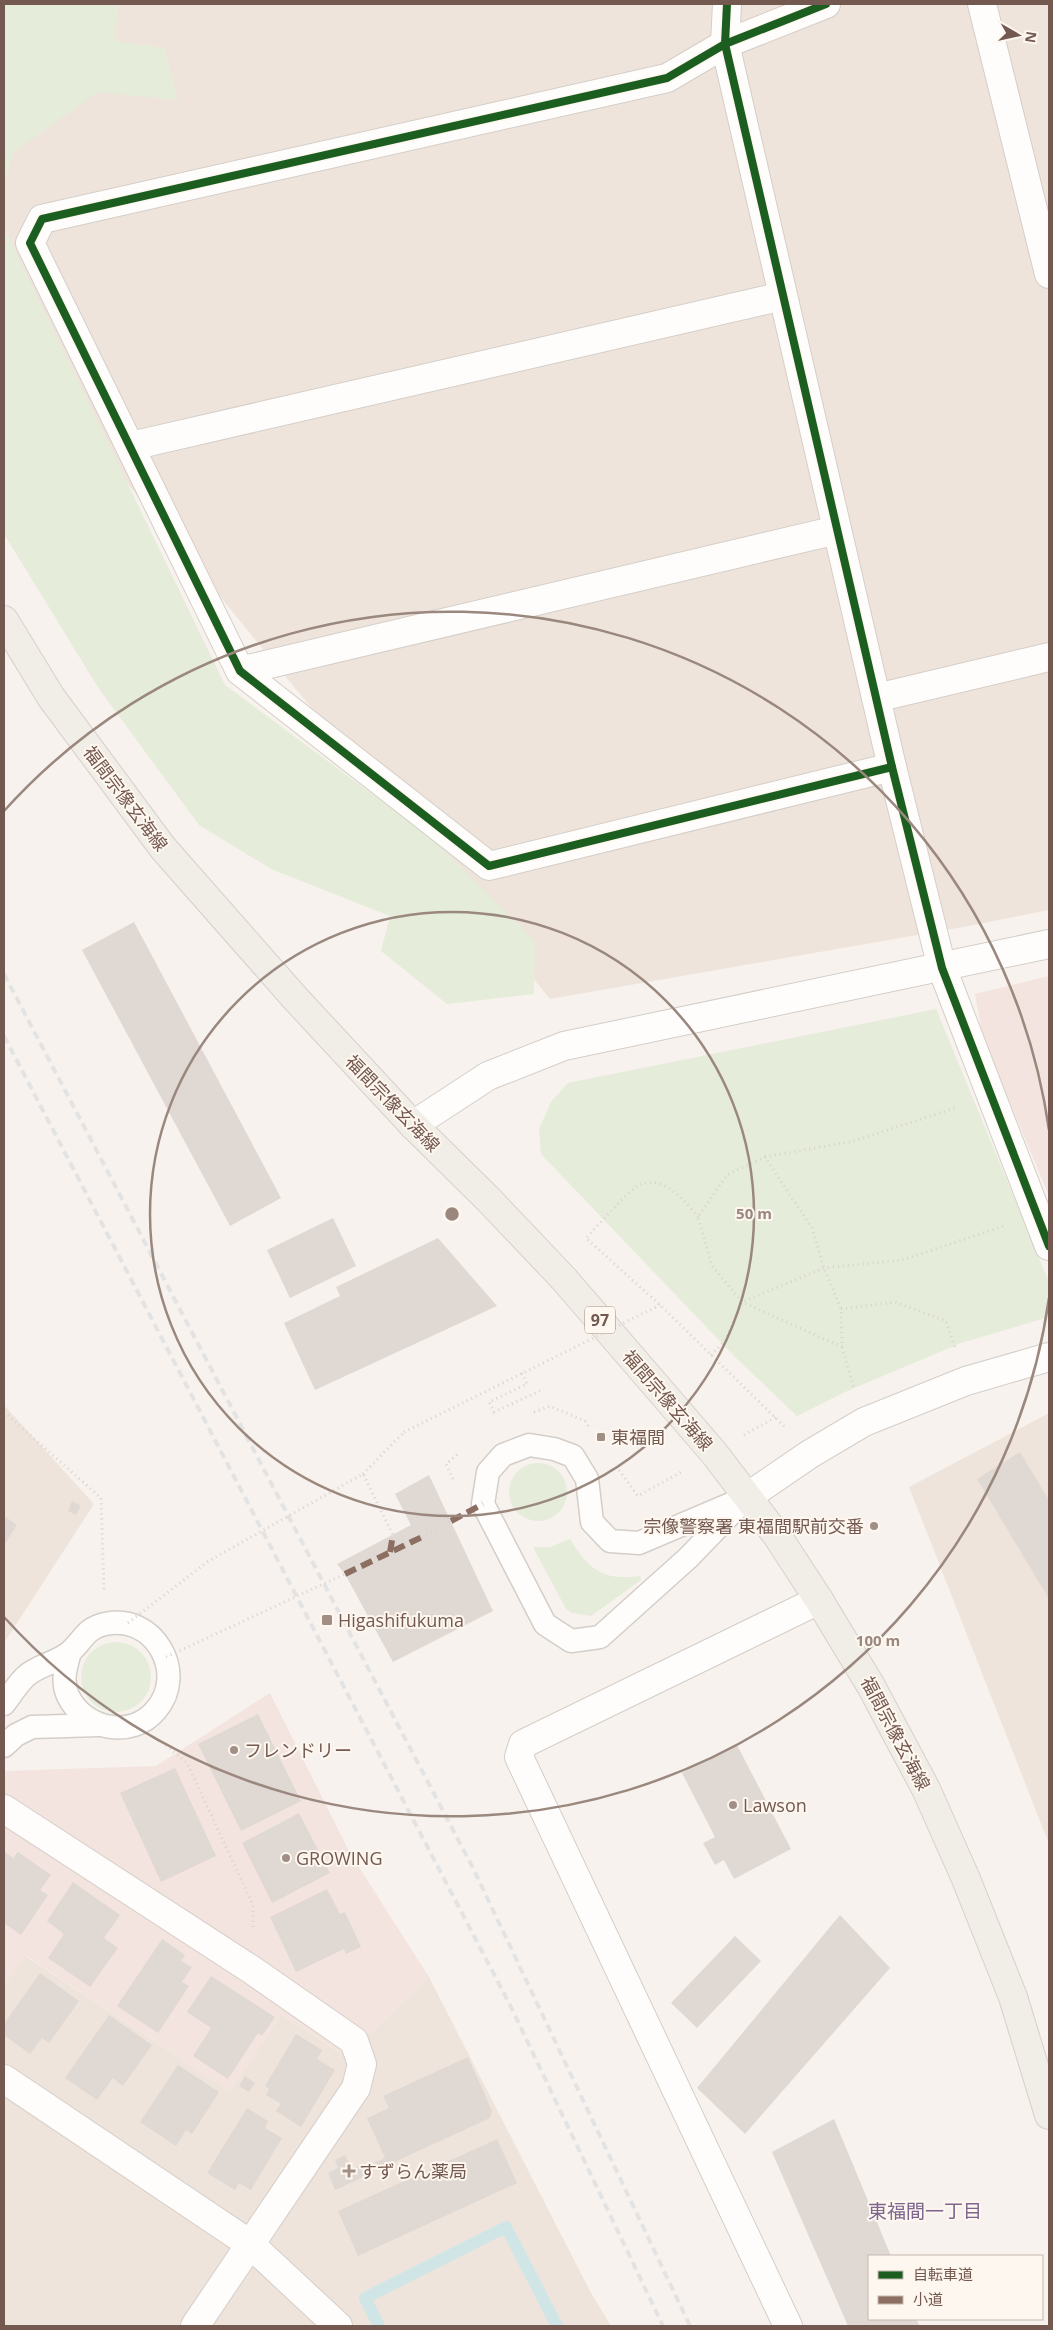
<svg xmlns="http://www.w3.org/2000/svg" width="1053" height="2330" viewBox="0 0 1053 2330" font-family="'Open Sans','Noto Sans JP',sans-serif">
	<style>
		.residential { fill: #efe4db }
		.commercial { fill: #f4e4df }
		.green { fill: #e5ecd9 }
		.lines { fill: none; stroke-linecap: round; stroke-linejoin: round }
		.stream { stroke: #d0e6e6; stroke-width: 12 }
		.building { fill: #e0d8d3 }
		.service-casing { stroke: #d4cec8; stroke-width: 25 }
		.minor-casing { stroke: #d4cec8; stroke-width: 30 }
		.tertiary-casing { stroke: #d4cec8; stroke-width: 30 }
		.primary-casing { stroke: #d8cfcb; stroke-width: 30 }
		.path { stroke: #d9d2cf; stroke-width: 3; stroke-dasharray: 1 4; stroke-linecap: butt }
		.service { stroke: #fefdfc; stroke-width: 22 }
		.minor { stroke: #fefdfc; stroke-width: 28 }
		.tertiary { stroke: #fefdfc; stroke-width: 28 }
		.primary { stroke: #f1ede7; stroke-width: 28 }
		.rail { stroke: #e4e3e4; stroke-width: 4; stroke-dasharray: 8 5; stroke-linecap: butt }
		.path-bridge { stroke: #d9d2cf; stroke-width: 3; stroke-dasharray: 1 4; stroke-linecap: butt }
		.quiet { stroke: #8d6e63; stroke-width: 6; stroke-dasharray: 12 6; stroke-linecap: butt }
		.cycleway-casing { stroke: #fef7f0; stroke-width: 11 }
		.cycleway { stroke: #1b5e20; stroke-width: 8 }
		.ring { fill: none; stroke: #9a877e; stroke-width: 2.5 }
		.poi-dot { fill: #a18f86; stroke: #fef7f0; stroke-width: 2 }
		.labels { text-anchor: middle; dominant-baseline: central; stroke-width: 4; stroke-linejoin: round; paint-order: stroke }
		.shield { fill: #fef7f0; stroke: #9d887f; stroke-width: 1 }
		.shield-label { font-size: 16px; font-weight: bold; fill: #73594f }
		.street-label { font-size: 18px; fill: #73594f; stroke: #fef7f0 }
		.poi-label { font-size: 18px; fill: #73594f; stroke: #fef7f0; text-anchor: start }
		.neighbourhood-label { font-size: 19px; fill: #7e668f; stroke: #fef7f0 }
		.centre { fill: #9a877e; stroke: #fef7f0; stroke-width: 2.5 }
		.ring-label { font-size: 15px; text-anchor: middle; font-weight: bold; fill: #9a877e; stroke: #fef7f0; stroke-width: 4; stroke-linejoin: round; paint-order: stroke }
	</style>
	<rect width="100%" height="100%" fill="#f7f2ed"/>
	<g class="residential">
		<polygon points="4,4 1049,4 1049,910 969,926 550,999 4,333"/>
		<polygon points="4,1405 94,1504 4,1643"/>
		<polygon points="1049,1413 1049,1844 909,1487"/>
		<polygon points="24,1955 230,2091 281,2014 346,2057 429,1977 590,2291 611,2326 4,2326 4,1987"/>
	</g>
	<g class="commercial">
		<polygon points="1049,976 1049,1196 983,1038 975,994"/>
		<polygon points="270,1693 350,1853 429,1977 346,2057 281,2014 230,2091 25,1955 4,1987 4,1771 156,1766"/>
	</g>
	<g class="green">
		<polygon points="4,4 118,4 115,41 165,48 178,100 98,92 14,152 4,183"/>
		<polygon points="4,228 225,685 434,840 535,941 534,994 447,1004 381,951 390,916 271,869 199,825 99,689 4,534"/>
		<polygon points="936,1009 1049,1282 1049,1317 961,1343 845,1392 797,1416 735,1357 541,1154 539,1129 551,1102 568,1083"/>
		<circle cx="538" cy="1492" r="29"/>
		<path d="M 570,1539 C 589,1570 603,1581 640,1576 L 641,1580 L 591,1616 L 572,1613 L 566,1609 L 533,1547 L 550,1547 Z"/>
		<circle cx="116" cy="1677" r="35"/>
	</g>
	<g class="lines">
		<polyline class="stream" points="379,2326 365,2298 506,2227 557,2326"/>
	</g>
	<g class="building">
		<polygon points="134,922 281,1198 230,1226 82,950"/>
		<polygon points="333,1218 356,1266 290,1298 267,1250"/>
		<polygon points="438,1238 497,1306 315,1390 284,1323 340,1296 336,1287"/>
		<polygon points="1020,1452 1049,1500 1049,1599 977,1479"/>
		<polygon points="429,1475 493,1611 393,1662 345,1574 337,1564 411,1525 395,1494"/>
		<polygon points="72,1501 81,1506 76,1515 68,1511"/>
		<polygon points="4,1516 17,1525 4,1545"/>
		<polygon points="258,1714 301,1801 241,1831 198,1744"/>
		<polygon points="737,1745 791,1849 734,1879 724,1860 715,1865 703,1843 715,1837 682,1773"/>
		<polygon points="175,1768 216,1856 161,1882 120,1793"/>
		<polygon points="299,1813 330,1873 272,1903 242,1843"/>
		<polygon points="4,1851 13,1858 18,1852 51,1875 40,1890 48,1895 21,1935 4,1923"/>
		<polygon points="73,1882 120,1915 104,1938 118,1948 90,1987 48,1958 64,1934 47,1921"/>
		<polygon points="327,1889 340,1914 345,1912 361,1947 346,1954 344,1949 296,1972 270,1917"/>
		<polygon points="840,1915 890,1968 745,2134 697,2088"/>
		<polygon points="735,1936 761,1961 697,2028 671,2003"/>
		<polygon points="162,1939 185,1955 181,1961 192,1967 182,1982 189,1986 158,2033 117,2006"/>
		<polygon points="40,1973 79,2001 49,2043 42,2038 30,2054 4,2035 4,2024"/>
		<polygon points="211,1976 275,2017 262,2036 258,2033 228,2079 193,2056 211,2028 187,2012"/>
		<polygon points="109,2015 152,2045 123,2086 113,2078 97,2100 65,2078"/>
		<polygon points="296,2034 322,2050 317,2059 335,2070 301,2127 276,2111 281,2104 266,2095 269,2089 265,2086"/>
		<polygon points="468,2057 492,2111 490,2118 377,2170 374,2163 385,2158 367,2118 389,2108 383,2096"/>
		<polygon points="178,2065 219,2092 192,2134 186,2130 176,2146 140,2122"/>
		<polygon points="245,2076 255,2083 249,2092 239,2086"/>
		<polygon points="247,2108 268,2121 265,2128 282,2138 251,2190 239,2183 235,2190 207,2173"/>
		<polygon points="834,2119 891,2256 869,2256 869,2319 916,2319 920,2326 848,2326 772,2152"/>
		<polygon points="497,2139 517,2183 358,2256 338,2211"/>
		<polygon points="345,2155 351,2169 363,2164 368,2175 335,2190 328,2173 338,2168 335,2160"/>
	</g>
	<g class="lines">
		<defs>
			<g id="service">
				<polygon points="529,1445 554,1449 573,1456 587,1479 592,1522 610,1541 639,1543 747,1497 688,1558 600,1637 571,1641 545,1624 483,1504 488,1472 503,1455"/>
				<path d="M 4,1704 C 10,1696 17,1685 25,1677 C 37,1665 58,1663 71,1651 C 83,1640 86,1628 105,1624 C 154,1613 188,1673 156,1710 C 131,1740 84,1729 68,1696 C 61,1681 66,1666 70,1652"/>
				<polyline points="4,1746 16,1735 32,1727 99,1725"/>
			</g>
			<g id="minor">
				<polyline points="826,4 725,44 667,78 42,219 30,243 240,671 489,866 892,767"/>
				<polyline points="982,4 1049,274"/>
				<polyline points="725,44 727,4"/>
				<polyline points="131,446 783,296"/>
				<polyline points="240,671 837,530"/>
				<polyline points="876,698 1049,657"/>
				<polyline points="4,1809 252,1970 354,2041 362,2064 356,2088 195,2326"/>
				<polyline points="788,2326 519,1757 523,1744 819,1600"/>
			</g>
			<g id="tertiary">
				<polyline points="725,44 892,767 942,968 1049,1246"/>
				<polyline points="413,1125 488,1076 564,1046 1049,944"/>
				<polyline points="747,1497 810,1454 864,1422 966,1381 1049,1357"/>
				<polyline points="4,2079 250,2244 338,2326"/>
			</g>
			<polyline id="primary" points="4,620 51,697 163,848 295,998 413,1125 489,1200 564,1279 714,1453 778,1537 819,1600 871,1686 926,1789 966,1879 1013,1997 1049,2115"/>
		</defs>
		<use href="#service" class="service-casing"/>
		<use href="#minor" class="minor-casing"/>
		<use href="#tertiary" class="tertiary-casing"/>
		<use href="#primary" class="primary-casing"/>
		<g class="path">
			<polyline points="765,1157 854,1141 958,1107"/>
			<path d="M 698,1217 C 685,1201 665,1176 641,1184 C 632,1186 595,1229 586,1238 L 660,1305 L 786,1428"/>
			<polyline points="841,1309 895,1302 946,1321 955,1348"/>
			<polyline points="842,1347 742,1302 712,1266 698,1217 727,1175 765,1157 812,1228 824,1268 841,1309 842,1347 854,1388"/>
			<polyline points="711,1355 725,1341 742,1302 824,1268 902,1260 1004,1226"/>
			<polyline points="522,1373 527,1384 489,1402 494,1412 544,1389"/>
			<polyline points="4,1412 101,1498 104,1592"/>
			<polyline points="534,1412 550,1406 585,1421 588,1426"/>
			<polyline points="744,1435 776,1417"/>
			<polyline points="619,1470 638,1496 683,1471"/>
			<polyline points="363,1474 404,1432"/>
			<polyline points="453,1479 446,1464 459,1453"/>
			<polyline points="422,1537 451,1521"/>
			<polyline points="166,1745 187,1763 253,1905 253,1929"/>
		</g>
		<use href="#service" class="service"/>
		<use href="#minor" class="minor"/>
		<use href="#tertiary" class="tertiary"/>
		<use href="#primary" class="primary"/>
		<g class="rail">
			<polyline points="4,974 473,1868 690,2326"/>
			<polyline points="4,1036 510,2005 663,2326"/>
		</g>
		<g class="path-bridge">
			<polyline points="404,1432 660,1305"/>
			<polyline points="128,1623 207,1562 363,1474 393,1535"/>
			<polyline points="166,1657 345,1574"/>
		</g>
		<g class="quiet">
			<polyline points="451,1521 483,1504"/>
			<polyline points="390,1552 393,1535"/>
			<polyline points="345,1574 422,1537"/>
		</g>
		<defs>
			<g id="cycleway">
				<polyline points="727,4 725,44 892,767 942,968 1049,1246"/>
				<polyline points="826,4 725,44 667,78 42,219 30,243 240,671 489,866 892,767"/>
			</g>
		</defs>
		<use href="#cycleway" class="cycleway-casing"/>
		<use href="#cycleway" class="cycleway"/>
	</g>
	<g class="ring">
		<circle cx="452" cy="1214" r="302"/>
		<path d="M1049 1298A603 603 0 0 1 4 1617M4 811A603 603 0 0 1 1049 1130"/>
	</g>
	<g class="poi-dot">
		<rect x="596" y="1432" width="10" height="10" rx="2.5"/>
		<circle cx="874" cy="1526" r="5"/>
		<rect x="321" y="1614" width="12" height="12" rx="2.5"/>
		<circle cx="234" cy="1750" r="5"/>
		<circle cx="733" cy="1805" r="5"/>
		<circle cx="286" cy="1858" r="5"/>
		<path d="M346.5 2163.5h5v5h5v5h-5v5h-5v-5h-5v-5h5z"/>
	</g>
	<g class="labels">
		<rect class="shield" x="585" y="1306.5" width="30" height="27" rx="4"/>
		<g class="shield-label">
			<text x="600" y="1320">97</text>
		</g>
		<g class="street-label">
			<text transform="translate(126 798) rotate(53)">福間宗像玄海線</text>
			<text transform="translate(393 1103) rotate(46)">福間宗像玄海線</text>
			<text transform="translate(668 1400) rotate(49)">福間宗像玄海線</text>
			<text transform="translate(896 1733) rotate(62)">福間宗像玄海線</text>
		</g>
		<g class="poi-label">
			<text x="611" y="1437">東福間</text>
			<text x="864" y="1526" text-anchor="end">宗像警察署 東福間駅前交番</text>
			<text x="338" y="1620">Higashifukuma</text>
			<text x="244" y="1750">フレンドリー</text>
			<text x="743" y="1805">Lawson</text>
			<text x="296" y="1858">GROWING</text>
			<text x="359" y="2171">すずらん薬局</text>
		</g>
		<g class="neighbourhood-label">
			<text x="925" y="2211">東福間一丁目</text>
		</g>
	</g>
	<circle cx="452" cy="1214" r="8" class="centre"/>
	<g class="ring-label">
		<text x="754" y="1219">50 m</text>
		<text x="878" y="1646">100 m</text>
	</g>
	<rect width="1053" height="2330" fill="none" stroke="#73594f" stroke-width="10"/>
	<rect x="868" y="2255" width="175" height="65" fill="#fef7f0" stroke="#c6b8b0"/>
	<rect x="878" y="2271" width="25" height="8" fill="#1b5e20" stroke="#c6b8b0"/>
	<text x="913" y="2280" font-size="15" fill="#73594f">自転車道</text>
	<rect x="878" y="2296" width="25" height="8" fill="#8d6e63" stroke="#c6b8b0"/>
	<text x="913" y="2305" font-size="15" fill="#73594f">小道</text>
	<g transform="translate(1018 35) rotate(99)" stroke="#fef7f0" stroke-width="4" paint-order="stroke">
	<path d="M0-4L9 19L0 12L-9 19Z" fill="#73594f"/>
	<text y="-8" font-size="14" font-weight="bold" text-anchor="middle" fill="#73594f">N</text>
	</g>
</svg>
